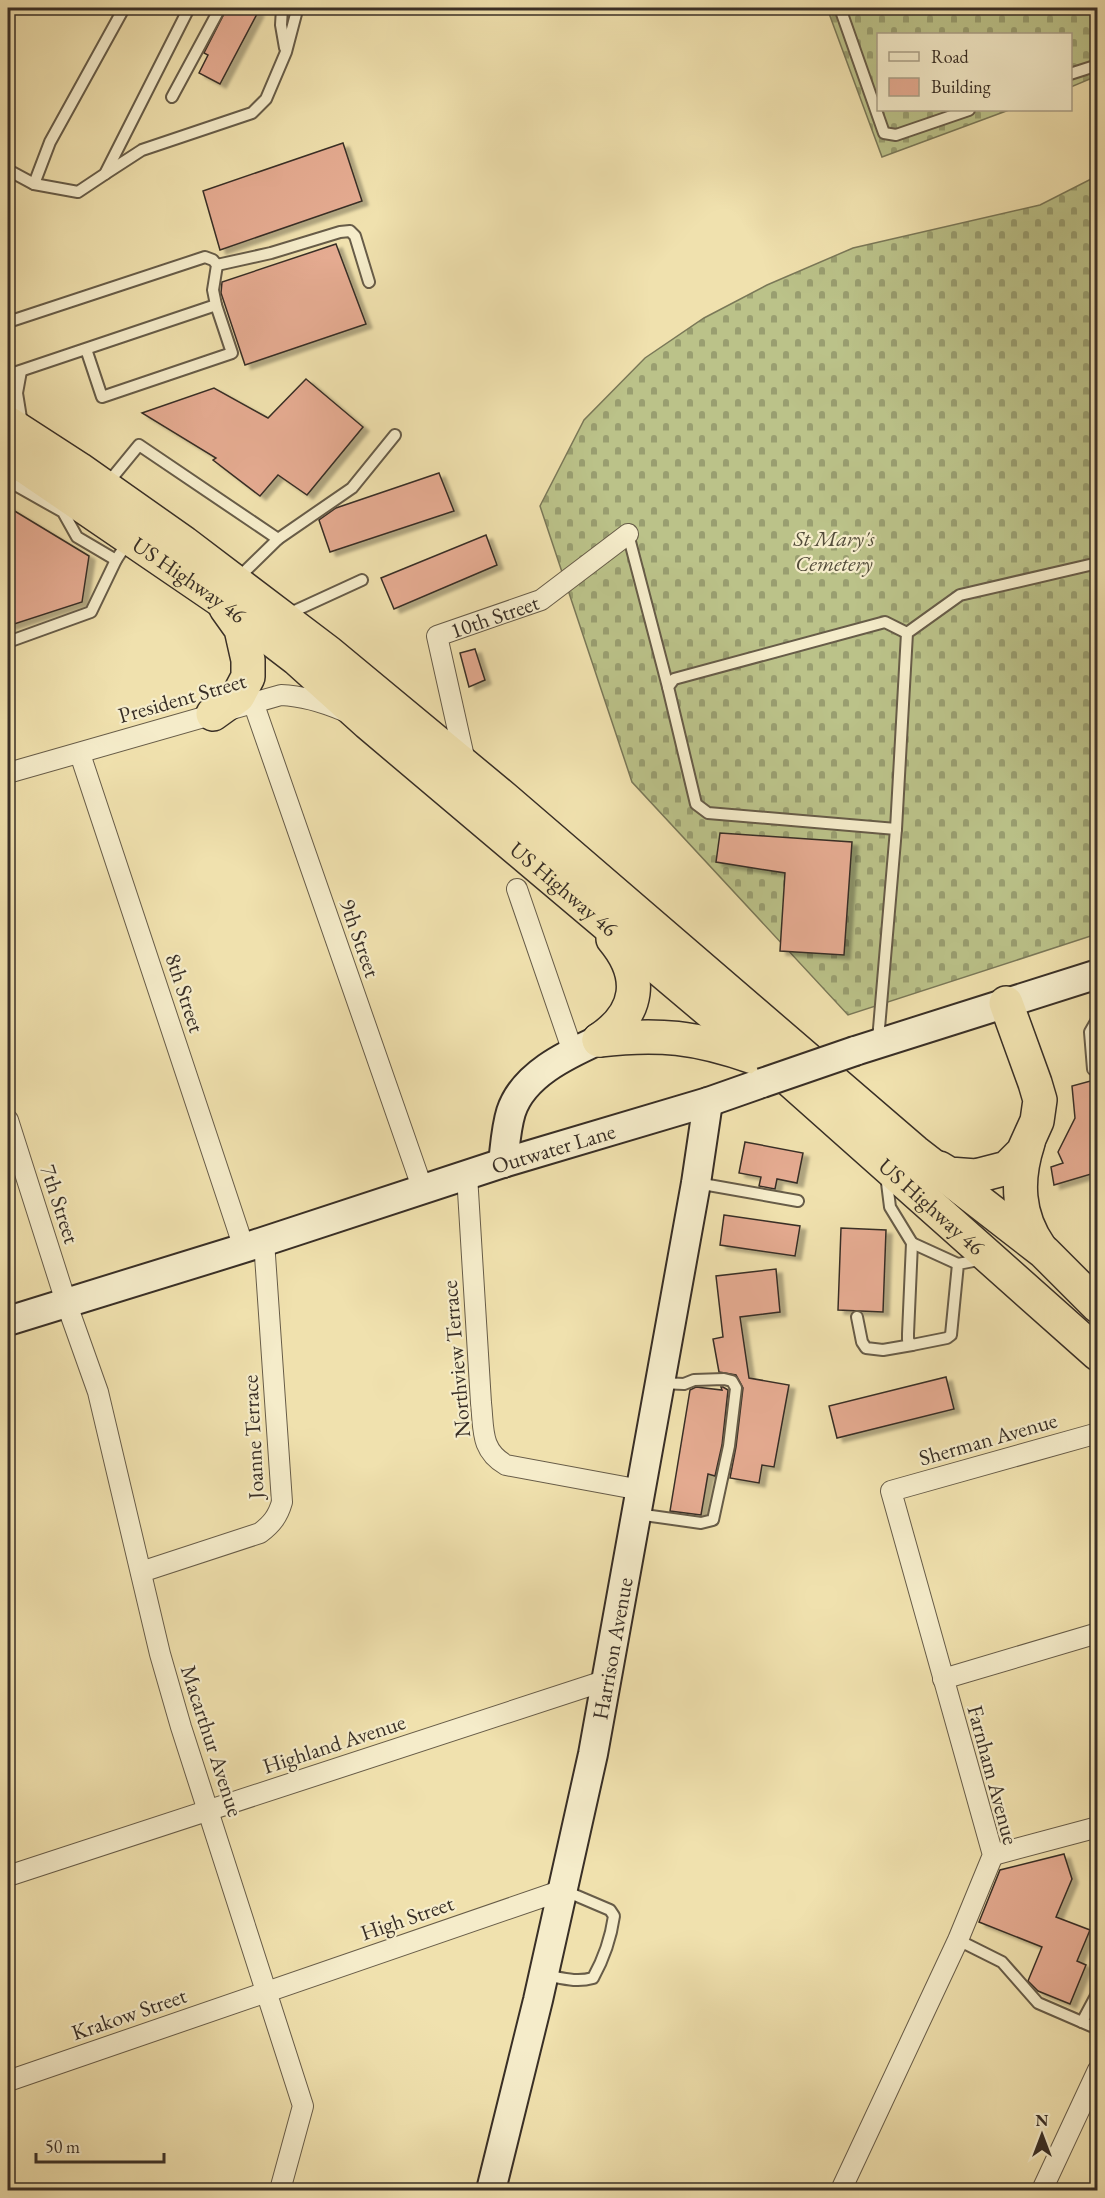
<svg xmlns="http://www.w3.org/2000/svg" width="1105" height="2198" viewBox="0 0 1105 2198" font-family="'EB Garamond',serif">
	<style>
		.cemetery { fill: url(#cemetery-stones); stroke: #7a7858; stroke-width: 1.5 }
		.building { fill: #e5ab91; stroke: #392f26; stroke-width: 1.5; filter: url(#shadow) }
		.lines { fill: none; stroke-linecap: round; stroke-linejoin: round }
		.lane-casing { stroke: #675c48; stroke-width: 14 }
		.street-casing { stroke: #675c48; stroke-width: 22 }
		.secondary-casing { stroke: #392f26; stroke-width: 32 }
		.highway-casing { stroke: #392f26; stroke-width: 36 }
		.path { stroke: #392f26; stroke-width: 3; stroke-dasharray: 1.5 3; stroke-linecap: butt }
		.lane { stroke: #f5ecca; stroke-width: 10 }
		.street { stroke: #f5ecca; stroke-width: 20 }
		.secondary { stroke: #f5ecca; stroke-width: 28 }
		.highway { stroke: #f0e1ae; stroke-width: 33 }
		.secondary-bridge-casing { stroke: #392f26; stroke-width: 32; stroke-linecap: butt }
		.secondary-bridge { stroke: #f5ecca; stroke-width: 28 }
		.labels { text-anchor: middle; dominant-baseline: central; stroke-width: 4.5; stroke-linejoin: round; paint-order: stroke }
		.park-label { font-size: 22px; font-style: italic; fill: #534c3a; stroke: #f5ecca }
		.street-label { font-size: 22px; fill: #392f26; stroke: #f5ecca }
	</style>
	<defs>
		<pattern id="cemetery-stones" width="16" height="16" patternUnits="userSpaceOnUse" patternTransform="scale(1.5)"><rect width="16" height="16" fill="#bbc289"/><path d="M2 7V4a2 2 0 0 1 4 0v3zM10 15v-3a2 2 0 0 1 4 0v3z" fill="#999e70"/></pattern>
		<filter id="shadow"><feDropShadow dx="6" dy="4" stdDeviation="1.5" flood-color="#0004"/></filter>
	</defs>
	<rect width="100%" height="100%" fill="#f0e1ae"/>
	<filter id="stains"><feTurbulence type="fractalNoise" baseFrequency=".00333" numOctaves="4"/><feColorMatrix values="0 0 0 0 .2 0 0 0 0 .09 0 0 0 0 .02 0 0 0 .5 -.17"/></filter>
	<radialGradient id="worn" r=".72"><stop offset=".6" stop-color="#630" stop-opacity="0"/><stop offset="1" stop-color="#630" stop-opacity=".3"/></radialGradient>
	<g class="cemetery">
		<polygon points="827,8 1097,8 1097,76 1071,87 1070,34 878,34 878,110 1009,110 882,157"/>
		<polygon points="1097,176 1097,934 848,1015 632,782 540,506 584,420 645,358 704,318 767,285 853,248 1040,205"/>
	</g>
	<g class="building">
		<polygon points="227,8 250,8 258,12 220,84 199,73 208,55 204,53"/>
		<polygon points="343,143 362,201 220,250 203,191"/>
		<polygon points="336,244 366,324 245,365 221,293 222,282"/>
		<polygon points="306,379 363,427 307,495 278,475 260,496 213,460 216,458 142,413 214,388 268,418"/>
		<polygon points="439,473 454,511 330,552 319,520 336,508"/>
		<polygon points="8,507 89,556 82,602 8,626"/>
		<polygon points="486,535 497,565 394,609 381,578"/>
		<polygon points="475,649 485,680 469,687 460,653"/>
		<polygon points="720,833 852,842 844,955 780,951 785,873 716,862"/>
		<polygon points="1098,1079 1098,1172 1054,1185 1051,1167 1063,1163 1058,1152 1075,1118 1072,1086"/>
		<polygon points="745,1142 803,1153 797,1183 777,1179 775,1189 759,1186 761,1177 739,1173"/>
		<polygon points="724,1215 800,1226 795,1256 720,1245"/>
		<polygon points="841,1228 886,1230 883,1312 838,1310"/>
		<polygon points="776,1269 780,1312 740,1317 749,1378 789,1385 774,1467 762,1465 759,1483 730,1478 736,1447 743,1388 736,1375 719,1372 713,1339 723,1337 716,1276"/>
		<polygon points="946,1377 954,1409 837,1438 829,1406"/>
		<polygon points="696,1387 722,1390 721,1387 723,1387 728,1390 722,1445 715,1476 708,1474 701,1515 670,1511 690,1390"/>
		<polygon points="1064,1854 1072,1879 1056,1917 1090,1930 1077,1961 1086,1965 1070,2004 1038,1991 1028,1981 1042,1947 979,1922 1000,1870"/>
	</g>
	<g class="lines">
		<defs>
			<g id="lane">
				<polyline points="282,8 281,25 285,48"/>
				<polyline points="840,8 884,133 896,135 969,110"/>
				<polyline points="1070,74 1098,65"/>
				<polyline points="172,97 220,8"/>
				<polyline points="8,170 34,184 78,192 105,174 189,8"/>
				<polyline points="105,174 142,150 252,113 266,99 286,52 296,14 294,8"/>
				<polyline points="34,184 50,142 124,8"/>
				<polyline points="217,265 271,253 340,232 350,231 355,236 369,282"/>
				<polyline points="8,322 205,257 213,260 217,265 213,290 216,305"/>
				<polyline points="21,371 17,393 22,424"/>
				<polyline points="8,375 216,305 232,353 102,397 86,349"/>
				<polyline points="8,481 63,512 77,537 116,560"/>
				<polyline points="107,484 139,445 278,539"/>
				<polyline points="628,534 668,687"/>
				<polyline points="237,579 278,539 352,488 395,435"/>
				<polyline points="288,614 362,580"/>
				<polyline points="8,642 91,612 116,560 129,540"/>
				<polyline points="896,829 708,813 696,804 668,687 674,679 885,622 907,633"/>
				<polyline points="1098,1018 1090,1032 1093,1069 1098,1069"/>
				<polyline points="878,1040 896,829 907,633 960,595 1098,563"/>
				<polyline points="886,1175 890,1207 912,1243 908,1334 908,1340 912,1345 947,1338 951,1335 958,1264 984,1259"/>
				<polyline points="697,1183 798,1201"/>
				<polyline points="912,1243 958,1264"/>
				<polyline points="857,1317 862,1342 866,1348 883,1350 912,1345"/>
				<polyline points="637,1514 701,1523 713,1520 729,1446 736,1388 732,1381 724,1379 694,1380 684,1384 661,1383"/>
				<polyline points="958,1940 1002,1962 1038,2003 1098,2029"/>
				<path d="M 545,1975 C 562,1978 576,1983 593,1978 C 603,1960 611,1937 614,1916 L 610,1910 L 563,1890"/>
				<polyline points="1082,2022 1098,1992"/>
			</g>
			<g id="street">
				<polyline points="253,702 423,1190"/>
				<polyline points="80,754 244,1248"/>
				<path id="s1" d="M 466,766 L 437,636 L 541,600 L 628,534"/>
				<path d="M 8,773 L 281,695 C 304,696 323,702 344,711"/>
				<polyline points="517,889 573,1052"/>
				<polyline points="8,1120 66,1302 98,1392 160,1654 181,1727 303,2106 280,2190"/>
				<path d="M 467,1175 L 481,1403 C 484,1429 480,1450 506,1465 L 641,1490"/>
				<path d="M 141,1572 L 260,1533 C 272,1524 278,1516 282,1502 L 264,1241"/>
				<polyline points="943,1679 1098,1633"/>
				<polyline points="993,1855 1098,1827"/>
				<polyline points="8,1876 607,1680"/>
				<polyline points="8,2081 563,1890"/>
				<polyline points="841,2190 958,1940 993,1855 891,1491 1098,1433"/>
				<polyline points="1042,2190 1098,2070"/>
			</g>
			<g id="secondary">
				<polyline points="855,1051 1098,974"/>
				<path d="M 503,1163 C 505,1147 506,1128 511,1112 C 523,1075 566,1055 599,1040"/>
				<path id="s2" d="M 8,1321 L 244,1248 L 503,1163 L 708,1102 L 762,1083"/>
				<path id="s3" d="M 491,2190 L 538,2000 L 593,1754 L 696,1183 L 708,1102"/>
			</g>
			<g id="highway">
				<polyline points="8,423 79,469 184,543 329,653 505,799 915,1152 1044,1252 1098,1306"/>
				<path id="s4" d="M 8,455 L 219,599 L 297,659 L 368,723 L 772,1064 L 1098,1354"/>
				<polyline points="213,714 238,696 248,677 248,660 241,629 226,608"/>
				<path d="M 599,1040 C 659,1033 696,1037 753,1057"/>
				<path d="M 599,1040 C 640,1013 644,976 613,939"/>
				<path d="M 1028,1143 C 1016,1180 1017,1215 1040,1248"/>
				<polyline points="939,1168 949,1174 976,1176 1007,1168 1023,1152 1037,1121 1040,1100 1035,1083 1006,1003"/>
			</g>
		</defs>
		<use href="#lane" class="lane-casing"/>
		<use href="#street" class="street-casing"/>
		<use href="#secondary" class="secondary-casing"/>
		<use href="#highway" class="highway-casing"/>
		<polyline class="path" points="856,12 869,8"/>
		<use href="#lane" class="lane"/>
		<use href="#street" class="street"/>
		<use href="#secondary" class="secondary"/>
		<use href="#highway" class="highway"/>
		<defs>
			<polyline id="secondary-bridge" points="762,1083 855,1051"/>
		</defs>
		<use href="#secondary-bridge" class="secondary-bridge-casing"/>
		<use href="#secondary-bridge" class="secondary-bridge"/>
	</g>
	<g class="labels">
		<g class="park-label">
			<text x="834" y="538">St Mary's<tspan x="834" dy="25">Cemetery</tspan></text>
		</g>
		<g class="street-label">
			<text stroke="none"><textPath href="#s4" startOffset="220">US Highway 46</textPath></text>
			<text stroke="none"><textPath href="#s1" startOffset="194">10th Street</textPath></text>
			<text transform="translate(182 698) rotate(-16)">President Street</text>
			<text stroke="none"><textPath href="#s4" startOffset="706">US Highway 46</textPath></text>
			<text transform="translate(360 938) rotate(71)">9th Street</text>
			<text transform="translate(185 993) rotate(72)">8th Street</text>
			<text stroke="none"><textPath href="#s2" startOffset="572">Outwater Lane</textPath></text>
			<text transform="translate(60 1204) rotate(72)">7th Street</text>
			<text stroke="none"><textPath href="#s4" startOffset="1192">US Highway 46</textPath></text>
			<text transform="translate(456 1359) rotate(-95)">Northview Terrace</text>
			<text transform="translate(253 1437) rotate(-93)">Joanne Terrace</text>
			<text transform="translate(988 1439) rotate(-16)">Sherman Avenue</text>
			<text stroke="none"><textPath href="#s3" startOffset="555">Harrison Avenue</textPath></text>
			<text transform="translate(212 1741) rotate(72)">Macarthur Avenue</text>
			<text transform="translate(334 1744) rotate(-18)">Highland Avenue</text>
			<text transform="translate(993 1775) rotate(75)">Farnham Avenue</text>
			<text transform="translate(407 1918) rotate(-19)">High Street</text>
			<text transform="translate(129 2014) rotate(-19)">Krakow Street</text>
		</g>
	</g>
	<rect width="1105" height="2198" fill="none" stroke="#f0e1ae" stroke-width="30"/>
	<rect x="9" y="9" width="1087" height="2180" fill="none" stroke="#392f26" stroke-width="3"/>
	<rect x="15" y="15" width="1075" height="2168" fill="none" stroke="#392f26" stroke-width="1.5"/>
	<rect x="877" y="33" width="195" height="78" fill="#f5ecca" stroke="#aaa088" stroke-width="1.5"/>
	<rect x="889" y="52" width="30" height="9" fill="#f5ecca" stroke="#aaa088" stroke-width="1.5"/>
	<text x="931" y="63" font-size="18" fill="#392f26">Road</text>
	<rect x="889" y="78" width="30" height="18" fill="#e5ab91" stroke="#aaa088" stroke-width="1.5"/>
	<text x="931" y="93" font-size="18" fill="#392f26">Building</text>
	<g transform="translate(1042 2135)" stroke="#f5ecca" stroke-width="4.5" paint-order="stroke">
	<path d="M0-4.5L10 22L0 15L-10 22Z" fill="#392f26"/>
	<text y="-9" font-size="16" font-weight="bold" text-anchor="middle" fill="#392f26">N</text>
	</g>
	<path d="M36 2153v9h128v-9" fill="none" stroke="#392f26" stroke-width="3"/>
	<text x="45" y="2153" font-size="18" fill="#392f26" stroke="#f5ecca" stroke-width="4.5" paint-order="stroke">50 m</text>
	<rect width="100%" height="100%" filter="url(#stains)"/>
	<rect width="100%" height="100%" fill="url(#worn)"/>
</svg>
